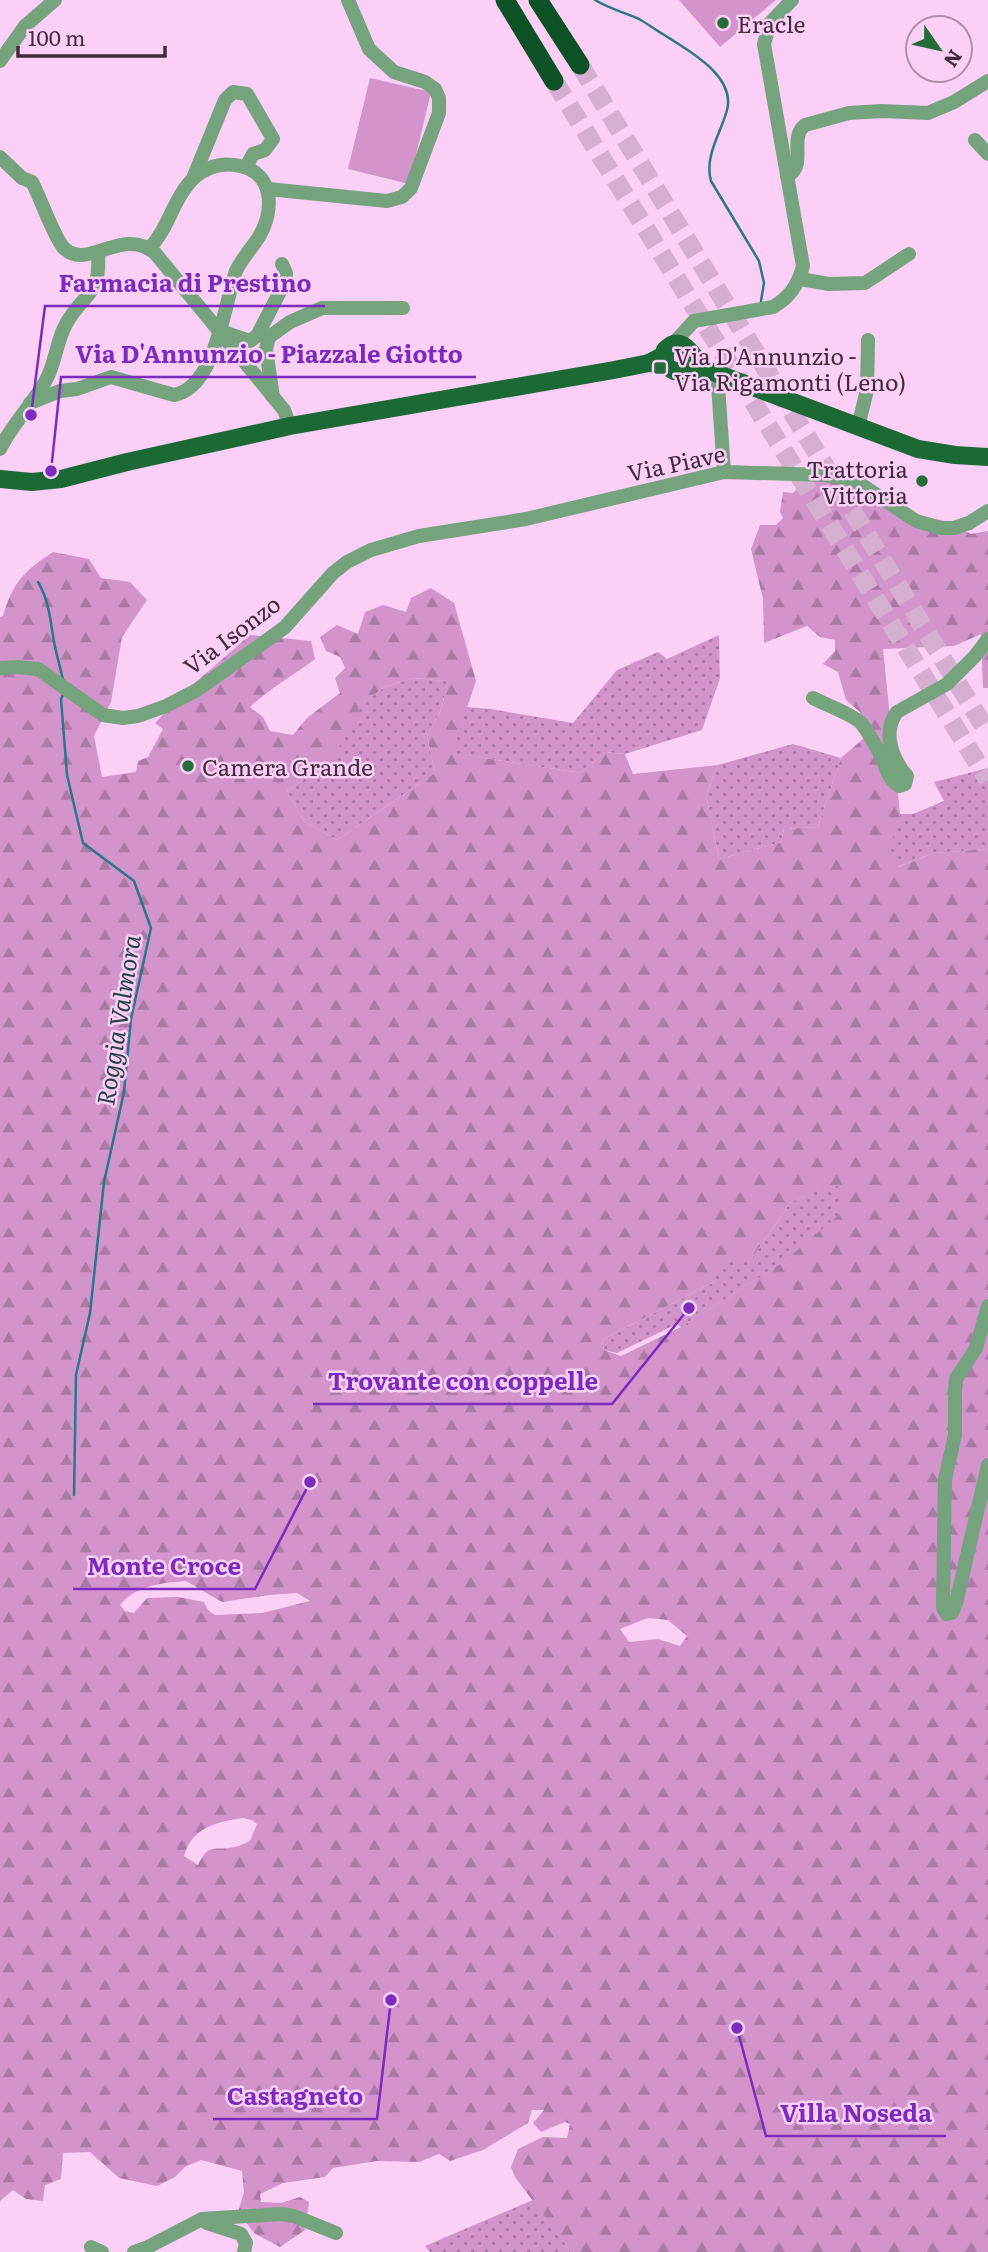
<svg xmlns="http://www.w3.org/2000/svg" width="988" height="2252" viewBox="0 0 988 2252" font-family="Literata,serif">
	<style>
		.grass { fill: url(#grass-dots) }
		.forest { fill: url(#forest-firs); fill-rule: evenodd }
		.pitch { fill: #d294cb }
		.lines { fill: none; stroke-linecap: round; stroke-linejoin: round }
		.stream { stroke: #2d7688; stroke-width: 2.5 }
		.highway-tunnel { stroke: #d6aed1; stroke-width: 19; stroke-dasharray: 19 10; stroke-linecap: butt }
		.minor { stroke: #74a37e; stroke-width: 14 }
		.major { stroke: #1b6a36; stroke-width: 18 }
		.highway { stroke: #0c5226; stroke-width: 19 }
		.poi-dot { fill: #246d3b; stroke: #fbcff6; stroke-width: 2.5 }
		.labels { text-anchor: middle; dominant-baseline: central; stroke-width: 5; stroke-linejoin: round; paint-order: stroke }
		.poi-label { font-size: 23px; fill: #412c3f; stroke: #fbcff6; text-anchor: start }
		.street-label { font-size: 23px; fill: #412c3f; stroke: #fbcff6 }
		.water-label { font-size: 24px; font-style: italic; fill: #224147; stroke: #fbcff6 }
		.leader { fill: none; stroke: #7b2cbf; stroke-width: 2.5 }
		.callout-dot { fill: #7b2cbf; stroke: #fbcff6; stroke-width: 2.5 }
		.callout-label { font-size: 24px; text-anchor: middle; font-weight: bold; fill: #7b2cbf; stroke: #fbcff6; stroke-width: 5; stroke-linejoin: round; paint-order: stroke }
	</style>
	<defs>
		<pattern id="grass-dots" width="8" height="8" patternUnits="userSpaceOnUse" patternTransform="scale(1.75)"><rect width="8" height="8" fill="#d294cb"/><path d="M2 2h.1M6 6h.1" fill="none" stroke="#ac79a6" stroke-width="1.8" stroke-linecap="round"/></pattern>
		<pattern id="forest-firs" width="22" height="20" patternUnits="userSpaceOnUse" patternTransform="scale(1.75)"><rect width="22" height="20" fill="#d294cb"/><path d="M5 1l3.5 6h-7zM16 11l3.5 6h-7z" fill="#ac79a6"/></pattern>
	</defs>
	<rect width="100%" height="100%" fill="#fbcff6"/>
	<g class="grass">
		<polygon points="719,635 720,678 702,730 625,754 605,752 581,773 451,753 467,707 491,709 573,723 617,670 658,652 667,659"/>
		<polygon points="413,678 448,681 441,710 427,736 435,773 337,840 304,821 287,791 326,764 358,706 385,687"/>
		<polygon points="793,744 841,758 818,827 784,829 781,842 719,859 706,795 718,765"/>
		<polygon points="988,768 988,849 934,853 897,867 887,855 900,814 913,814 944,801 934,782"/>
		<polygon points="829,1184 843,1187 840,1215 781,1264 681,1327 677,1324 617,1353 604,1350 602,1340 714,1282 717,1269 733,1258 752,1258 790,1203"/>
		<polygon points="533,2200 571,2252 430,2252 425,2246"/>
	</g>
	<path class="forest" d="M 810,478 L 858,488 L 910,514 L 945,521 L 971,534 L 988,531 L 988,688 L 983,688 L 981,634 L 954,646 L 883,649 L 900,814 L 888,855 L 898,867 L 934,853 L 988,849 L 988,2252 L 571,2252 L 515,2177 L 511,2167 L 518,2149 L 543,2137 L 567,2138 L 570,2124 L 565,2122 L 541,2132 L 533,2123 L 544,2110 L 532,2110 L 528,2123 L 483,2150 L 450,2161 L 439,2154 L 419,2162 L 377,2161 L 333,2168 L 325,2177 L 283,2183 L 260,2194 L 261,2202 L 281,2203 L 300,2197 L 309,2202 L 305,2230 L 280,2247 L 254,2233 L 238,2212 L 244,2192 L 242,2171 L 201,2160 L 185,2167 L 175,2177 L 157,2186 L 119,2178 L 90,2152 L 63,2153 L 61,2179 L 45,2185 L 43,2201 L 26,2199 L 13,2190 L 0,2201 L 0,617 L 3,616 C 13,582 24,571 53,552 L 89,559 L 101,578 L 130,582 L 147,600 L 122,637 L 111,702 L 94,736 L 102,777 L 136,772 L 138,761 L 148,757 L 163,729 L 155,723 L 189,688 L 250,635 L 311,641 L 315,659 C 293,676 270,688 250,707 L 263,717 L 270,731 L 293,735 L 307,718 L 340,693 L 335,678 L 345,668 L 340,657 L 326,651 L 320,637 L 337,625 L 358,634 L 365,612 L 383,605 L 406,612 L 411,598 L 431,588 L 454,603 L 476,681 L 452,753 L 581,773 L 605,752 L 625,754 L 633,774 L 718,765 L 706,795 L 719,859 L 781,842 L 784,829 L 818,827 L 841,758 L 864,738 L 860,712 L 846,700 L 838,672 L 823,664 L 835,651 L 835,640 L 820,637 L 807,626 L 764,643 L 763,599 L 751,549 L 760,525 L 776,525 L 783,518 L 780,512 L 783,492 L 793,493 ZM 413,678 L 448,681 L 441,710 L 427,736 L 435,773 L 337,840 L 304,821 L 287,791 L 326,764 L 360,718 L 358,706 L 385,687 ZM 829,1185 L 842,1187 L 839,1215 L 782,1263 L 681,1327 L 621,1356 L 604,1350 L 602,1340 L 714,1282 L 718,1269 L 733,1258 L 752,1258 L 790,1203 ZM 186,1581 L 222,1602 L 270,1595 L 297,1593 L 310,1601 L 262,1613 L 215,1615 L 208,1610 L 204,1602 L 178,1597 L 147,1598 L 134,1613 L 125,1611 L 120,1605 C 137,1585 161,1583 186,1581 ZM 648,1618 L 668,1620 L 687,1636 L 680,1646 L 658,1639 L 629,1642 L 620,1629 ZM 243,1818 L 252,1820 L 257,1824 L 250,1841 C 245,1843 240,1846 235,1847 C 214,1852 210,1841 198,1865 L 184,1856 C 192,1827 217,1822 243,1818 Z"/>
	<g class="pitch">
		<polygon points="679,0 776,0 720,47"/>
		<polygon points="370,78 431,92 409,184 348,169"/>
	</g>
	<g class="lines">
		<g class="stream">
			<path d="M 595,0 C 610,9 623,12 639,19 C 648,24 657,31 666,36 C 689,51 736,76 727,110 C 721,133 704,156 711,181 L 759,261 L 764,283 L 761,301"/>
			<path d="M 38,582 C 48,599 50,616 53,636 C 55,650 60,666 63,680"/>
			<polyline points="64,693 61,699 67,775 83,843 134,881 151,928 131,1019 124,1092 104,1182 90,1313 76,1375 74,1495"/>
		</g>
		<g class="highway-tunnel">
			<polyline points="580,65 988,733"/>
			<polyline points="554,81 988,780"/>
		</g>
		<g class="minor">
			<polyline points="0,61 25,26 55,0"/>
			<polyline points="975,140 988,154"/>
			<path d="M 0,157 L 22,178 L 32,182 C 40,197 54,237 63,247 C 86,273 121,225 155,253 L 284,410 L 290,426"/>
			<polyline points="194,176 225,100 233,92 247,94 273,139 265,150 253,154 246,167"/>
			<path d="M 787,176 C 808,166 788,138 805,125 L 849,113 L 882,111 L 928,113 L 954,102 L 988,81"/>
			<polyline points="268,189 387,201 402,197 411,188 439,113 439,98 435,89 425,82 394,72 369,49 348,0"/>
			<polyline points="800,279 829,284 865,283 909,254"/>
			<polyline points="221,331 250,341 257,336 286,280 286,273 282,264"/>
			<path d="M 673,344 L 694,321 L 773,307 C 790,297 798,285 803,266 L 764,44 L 770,23 L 792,0"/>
			<polyline points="721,375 718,385 724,472"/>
			<polyline points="273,397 266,349 269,337 290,322 322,308 403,308"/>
			<path d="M 30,403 L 60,391 L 77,389 L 111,377 L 174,395 C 216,387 224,305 236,271 C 242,258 253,247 260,235 C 274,210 274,173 240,166 C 223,162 208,166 195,177 C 173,197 170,227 149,249"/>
			<polyline points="858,427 867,390 868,340"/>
			<path d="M 0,449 C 12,424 33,404 46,380 C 56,362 56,342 66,324 C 84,291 101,298 98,252"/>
			<polyline points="0,668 18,667 38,669 103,715 123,718 138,716 166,706 197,690 263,643 285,627 333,573 347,562 371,550 419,536 526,519 724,472 826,475 843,478 859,483 916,521 941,528 954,528 969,523 988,511"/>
			<path d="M 813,698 C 826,705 854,715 862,724 C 869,734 877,747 882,758 C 887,770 888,778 899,786 L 905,784 L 907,776 C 892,759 882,732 897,712 L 947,684 L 975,656 L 988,639"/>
			<polyline points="988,1306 976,1348 956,1379 955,1390 955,1435 945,1479 943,1599 943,1608 947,1614 952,1613 956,1603 988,1465"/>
			<polyline points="202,2219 281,2214 294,2216 336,2233"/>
			<polyline points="91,2247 102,2252"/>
			<polyline points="134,2252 148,2247 202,2219 207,2223 241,2234 246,2243 244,2252"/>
		</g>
		<g class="major">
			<polyline points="649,363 662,364 674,371 706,370 721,375 918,449 955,455 988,457"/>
			<path d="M 665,364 L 665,350 C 683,331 694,359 706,370"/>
			<polyline points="0,479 32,482 61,479 127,462 290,426 614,370 649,363 664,355"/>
		</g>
		<g class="highway">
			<polyline points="505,0 554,81"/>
			<polyline points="538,0 580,65"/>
		</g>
	</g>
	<g class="poi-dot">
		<circle cx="723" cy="23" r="7"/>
		<rect x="653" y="361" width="14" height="14" rx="3.5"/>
		<circle cx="922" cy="481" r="7"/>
		<circle cx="188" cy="766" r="7"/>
	</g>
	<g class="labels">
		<g class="poi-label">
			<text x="737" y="23">Eracle</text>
			<text x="674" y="355">Via D'Annunzio -<tspan x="674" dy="26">Via Rigamonti (Leno)</tspan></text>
			<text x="908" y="468" text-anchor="end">Trattoria<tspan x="908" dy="26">Vittoria</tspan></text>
			<text x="202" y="766">Camera Grande</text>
		</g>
		<g class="street-label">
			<text transform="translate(676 462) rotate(-12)">Via Piave</text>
			<text transform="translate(231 634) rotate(-37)">Via Isonzo</text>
		</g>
		<g class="water-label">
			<text transform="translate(117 1020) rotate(-81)">Roggia Valmora</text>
		</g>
	</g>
	<path class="leader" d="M31 415L45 306H325M51 471L61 377H476M689 1308L612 1404H313M310 1482L255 1589H73M391 2000L377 2119H213M737 2028L766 2136H946"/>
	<g class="callout-dot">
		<circle cx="31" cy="415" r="7"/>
		<circle cx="51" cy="471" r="7"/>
		<circle cx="689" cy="1308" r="7"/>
		<circle cx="310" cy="1482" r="7"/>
		<circle cx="391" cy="2000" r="7"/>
		<circle cx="737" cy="2028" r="7"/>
	</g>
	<g class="callout-label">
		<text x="185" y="292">Farmacia di Prestino</text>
		<text x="269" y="363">Via D'Annunzio - Piazzale Giotto</text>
		<text x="463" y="1390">Trovante con coppelle</text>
		<text x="164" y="1575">Monte Croce</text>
		<text x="295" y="2105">Castagneto</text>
		<text x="856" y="2122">Villa Noseda</text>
	</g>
	<g transform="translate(939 49) rotate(124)"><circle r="33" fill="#fbcff6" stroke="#b18ead" stroke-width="2"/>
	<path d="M0-5L12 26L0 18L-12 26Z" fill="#246d3b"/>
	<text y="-10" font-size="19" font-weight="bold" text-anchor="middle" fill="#412c3f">N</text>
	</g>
	<path d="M18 46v10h147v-10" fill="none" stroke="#412c3f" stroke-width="3.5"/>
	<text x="28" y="46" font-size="21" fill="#412c3f" stroke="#fbcff6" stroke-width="5" paint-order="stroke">100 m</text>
</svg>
